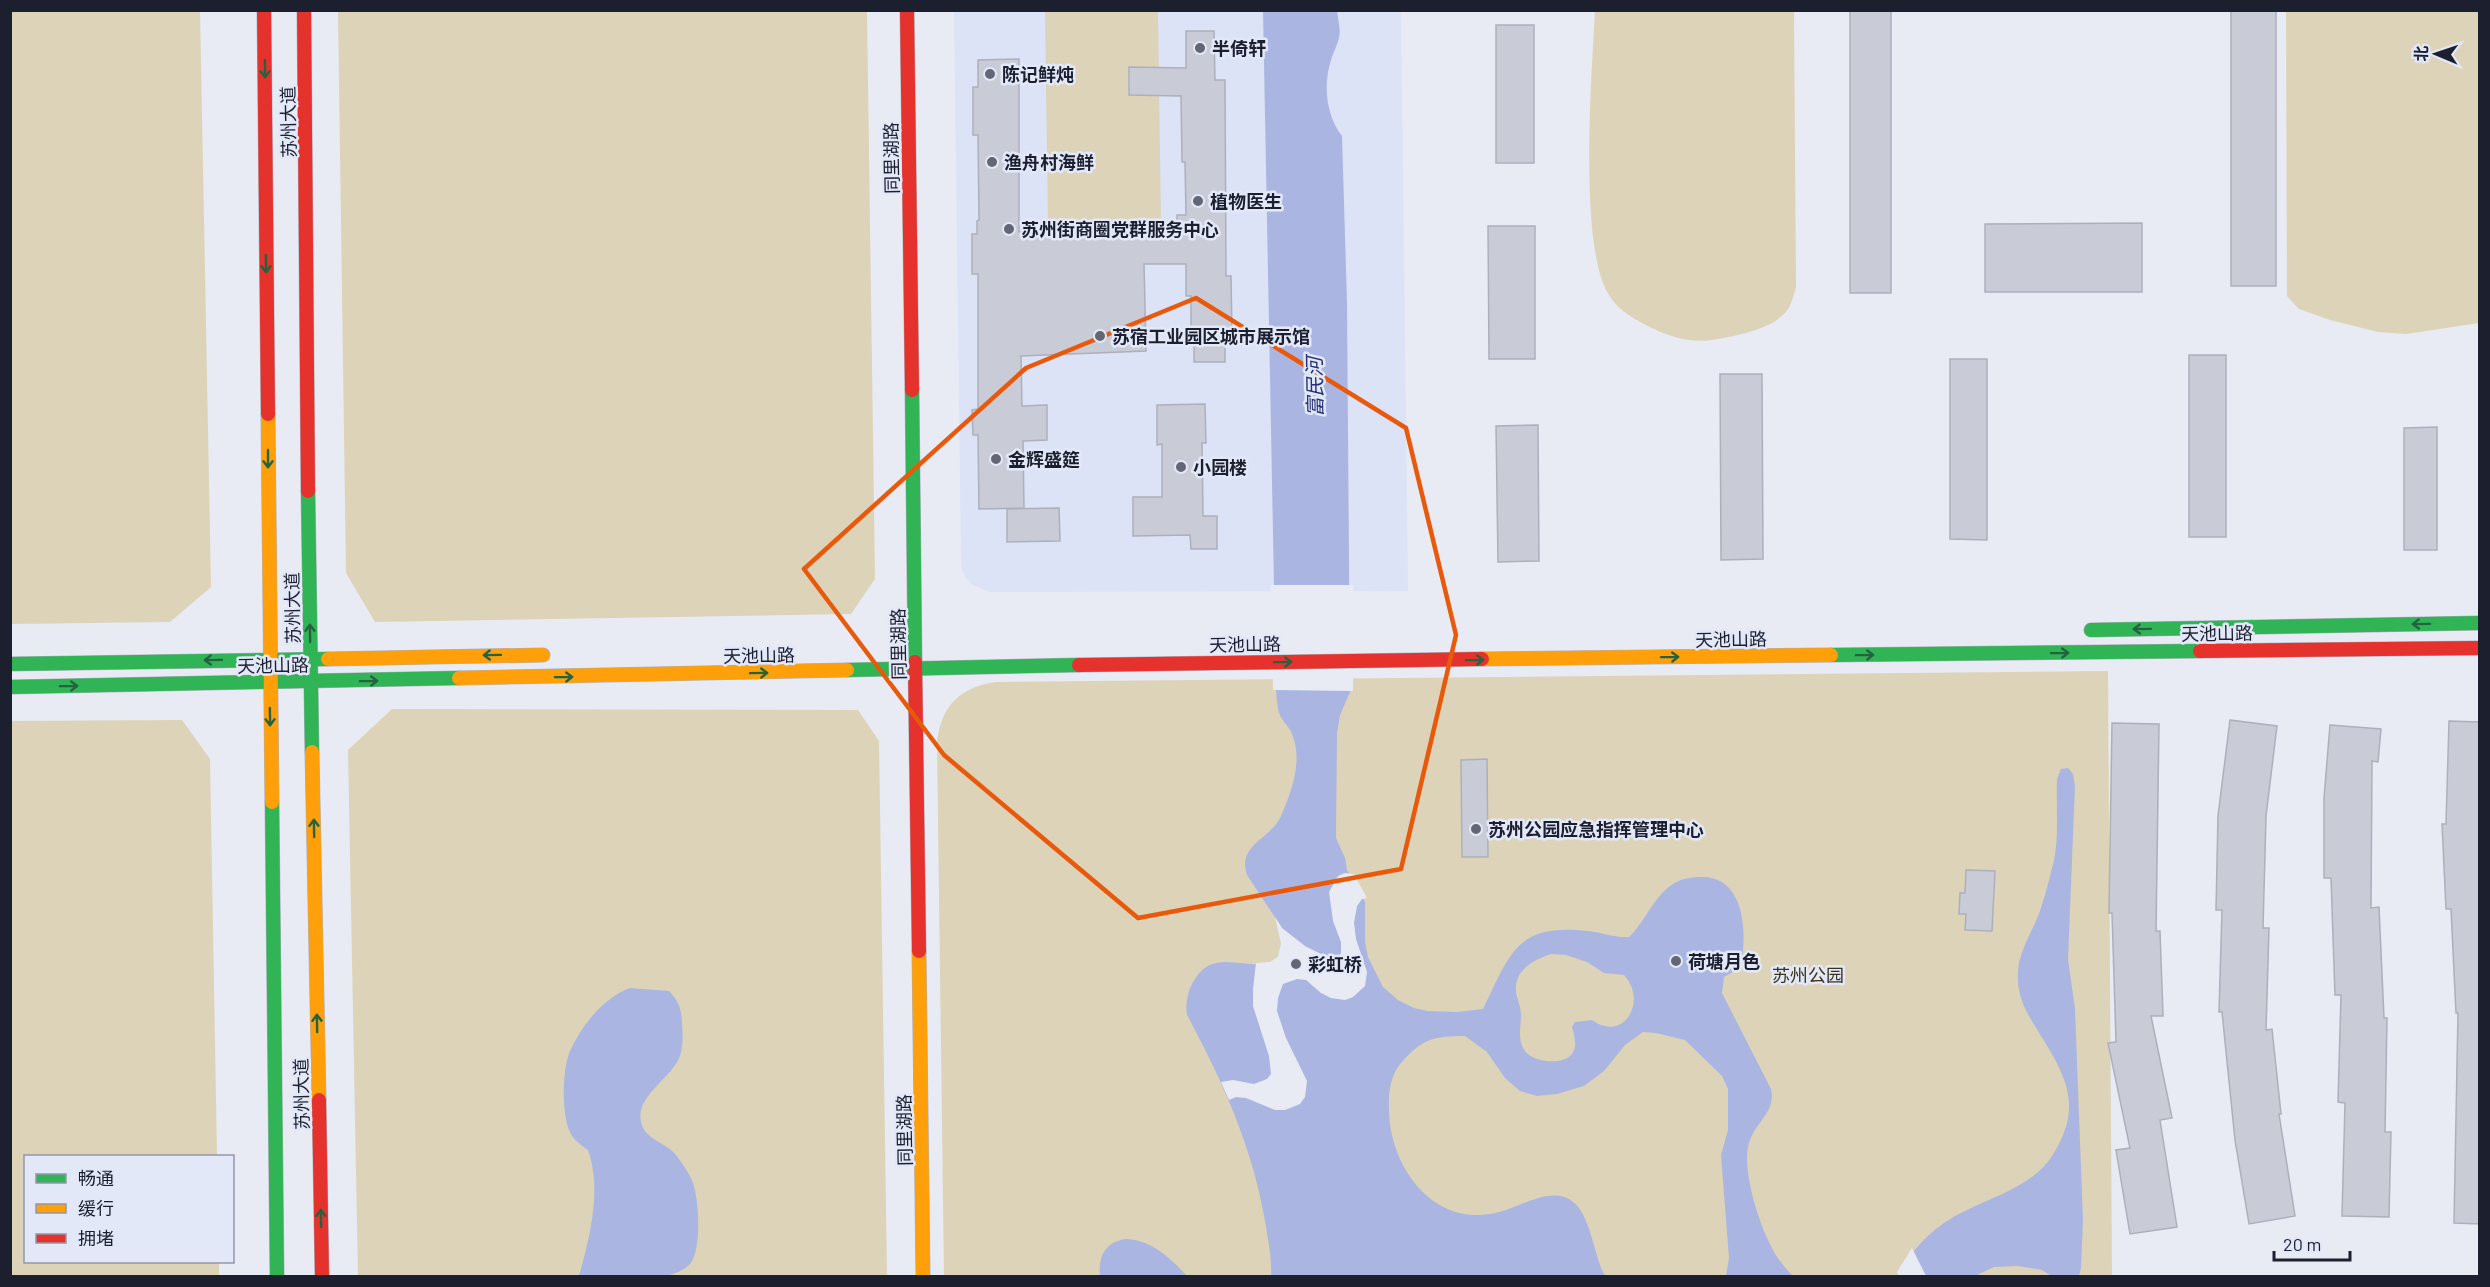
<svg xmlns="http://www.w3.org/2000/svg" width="2490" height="1287" viewBox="0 0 2490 1287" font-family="Barlow,'Noto Sans SC',sans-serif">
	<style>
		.built { fill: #dce3f7 }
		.green { fill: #dcd3b8 }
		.water { fill: #aab6e1; fill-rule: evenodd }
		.pier { fill: #e8ebf4 }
		.building { fill: #c9ccd7; stroke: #adb0bb; stroke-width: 1.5 }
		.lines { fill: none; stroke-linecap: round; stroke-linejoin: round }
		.fast-casing { stroke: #aeb1bc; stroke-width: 15 }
		.slow-casing { stroke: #aeb1bc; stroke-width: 15 }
		.jam-casing { stroke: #aeb1bc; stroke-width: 15 }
		.fast { stroke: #30b455; stroke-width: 14 }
		.slow { stroke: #ff9f0a; stroke-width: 14 }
		.jam { stroke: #e5322d; stroke-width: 14 }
		.oneway { stroke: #246240 }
		.marked { fill: none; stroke: #e8590c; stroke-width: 4.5; stroke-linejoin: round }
		.poi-dot { fill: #636673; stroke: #e3e8f9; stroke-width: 2 }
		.labels { text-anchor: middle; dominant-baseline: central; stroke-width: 5; stroke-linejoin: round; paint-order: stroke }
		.poi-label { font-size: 18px; font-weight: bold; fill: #1b1f2e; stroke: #e3e8f9; text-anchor: start }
		.street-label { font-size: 18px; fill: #1b1f2e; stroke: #e3e8f9 }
		.park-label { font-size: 18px; fill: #3c3316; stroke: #e3e8f9 }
		.water-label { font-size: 20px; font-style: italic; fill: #273275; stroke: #e3e8f9 }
	</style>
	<rect width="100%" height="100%" fill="#e8ebf4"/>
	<polygon class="built" points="954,11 1401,11 1408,591 990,592 973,585 966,578 962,570 961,556"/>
	<g class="green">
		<path d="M 1595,10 L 1794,11 L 1796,288 C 1794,294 1792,303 1788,309 C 1774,329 1739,335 1718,339 C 1695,344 1672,338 1652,328 C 1636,320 1618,311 1609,295 C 1578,247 1592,72 1595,10 Z"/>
		<polygon points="10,11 200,11 211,587 170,622 11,624"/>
		<polygon points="338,11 867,11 875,579 851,614 375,622 346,573"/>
		<polygon points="1045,11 1158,11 1161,223 1048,225"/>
		<polygon points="2286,11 2479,11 2479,323 2406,334 2378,332 2330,320 2299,309 2287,296"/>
		<path d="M 2108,671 L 2112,1276 L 944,1276 L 937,742 C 941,705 961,687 996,682 Z"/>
		<polygon points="392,709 858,710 879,741 887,1276 358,1276 348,750"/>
		<polygon points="182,720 210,759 217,1156 26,1156 26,1262 219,1262 219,1276 11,1276 10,721"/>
	</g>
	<g class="water">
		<path d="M 1263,11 L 1337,11 C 1338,20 1341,29 1339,38 C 1337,46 1333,53 1331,60 C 1323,85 1326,115 1342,136 L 1347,302 L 1350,692 L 1340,715 L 1337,733 L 1336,838 L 1345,858 L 1347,870 L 1365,902 L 1365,942 L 1368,957 L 1383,987 L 1398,1000 L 1414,1008 L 1428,1011 L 1458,1012 L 1483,1009 C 1510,954 1516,923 1587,931 C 1601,932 1615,938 1629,937 C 1646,921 1653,897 1673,884 C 1681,879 1691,877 1700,877 C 1746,875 1748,936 1740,968 L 1724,977 L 1722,993 L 1771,1089 C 1776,1113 1755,1122 1749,1143 C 1741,1168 1759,1224 1771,1246 C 1776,1257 1784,1267 1793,1276 L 1726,1276 L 1729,1258 L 1721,1155 L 1728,1130 L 1728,1089 L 1722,1076 L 1685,1040 L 1656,1033 L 1643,1032 L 1625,1045 L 1604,1071 L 1584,1086 L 1557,1094 L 1537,1096 L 1520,1091 L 1505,1078 L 1487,1052 L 1465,1036 C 1433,1036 1422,1039 1401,1063 C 1387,1079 1388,1104 1390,1124 C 1397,1176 1438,1226 1495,1213 C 1517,1209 1547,1187 1569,1199 C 1591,1211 1593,1255 1605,1276 L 1271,1276 C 1272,1258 1268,1240 1265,1221 C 1252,1146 1223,1082 1187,1015 C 1185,1003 1188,989 1195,979 C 1216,944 1254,977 1281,958 L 1282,928 L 1247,875 C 1237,844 1270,840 1281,816 C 1292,791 1303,760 1292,734 C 1290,728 1285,724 1282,719 C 1277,711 1277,700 1276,691 ZM 1551,954 L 1566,955 L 1587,962 L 1604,973 L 1624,975 C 1648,1001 1624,1043 1592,1020 L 1575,1022 L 1572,1027 C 1574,1035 1578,1046 1572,1054 C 1563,1066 1532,1062 1525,1051 C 1517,1040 1521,1027 1521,1015 C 1521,1007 1517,999 1516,992 C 1514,970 1533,960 1551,954 Z"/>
		<path d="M 2068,768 L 2073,774 L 2075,786 L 2068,959 L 2075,1009 L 2083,1221 L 2081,1268 L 2079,1276 L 2051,1276 L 2042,1270 L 2018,1266 L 1994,1267 L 1975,1276 L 1899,1276 C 1911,1248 1937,1224 1965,1211 C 1994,1196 2034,1185 2052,1156 C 2084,1106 2066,1076 2038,1031 C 2030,1018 2022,1006 2019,990 C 2013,955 2031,938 2041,908 C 2046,893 2050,876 2054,860 C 2059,838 2056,803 2057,779 L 2061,769 Z"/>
		<path d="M 630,988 L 669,991 C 679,1001 682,1011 682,1024 C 683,1034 683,1046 680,1056 C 671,1080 632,1097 642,1125 C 647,1140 668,1144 676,1155 C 682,1163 690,1174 693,1183 C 699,1199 702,1250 690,1264 C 685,1270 674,1274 666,1276 L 579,1276 C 590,1237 602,1189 588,1150 C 581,1145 575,1141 571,1134 C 561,1116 562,1070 570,1051 C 582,1025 603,998 630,988 Z"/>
		<path d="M 1126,1239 C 1152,1240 1170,1258 1187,1276 L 1100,1276 C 1098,1256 1105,1242 1126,1239 Z"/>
	</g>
	<g class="pier">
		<polygon points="1271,585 1353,585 1353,691 1273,690"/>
		<polygon points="1345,873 1354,874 1367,898 1362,899 1357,906 1354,923 1356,939 1367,972 1365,986 1353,997 1345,1000 1331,998 1321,993 1306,980 1297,979 1283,984 1278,998 1277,1011 1286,1038 1307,1081 1305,1097 1300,1104 1285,1110 1275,1110 1246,1098 1236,1097 1229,1100 1221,1082 1233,1080 1254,1084 1267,1079 1271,1074 1269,1056 1253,1006 1253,989 1256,963 1270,962 1278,957 1281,943 1275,917 1282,928 1305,946 1331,959 1338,959 1341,953 1341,942 1333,921 1329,892 1338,876"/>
		<polygon points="1912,1248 1926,1276 1899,1276 1897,1272"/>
	</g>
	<g class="building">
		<rect x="1850" y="10" width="41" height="283"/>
		<rect x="2231" y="10" width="45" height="276"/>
		<rect x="1496" y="25" width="38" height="138"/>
		<polygon points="1186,31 1214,31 1215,80 1225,80 1226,276 1231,276 1232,334 1225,334 1225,362 1194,362 1194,332 1191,332 1191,296 1186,296 1186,264 1144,264 1146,351 1021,356 1022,406 1047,405 1047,440 1023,441 1024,508 979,509 978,435 973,435 972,410 978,409 978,274 972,274 972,234 977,234 977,221 979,220 978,135 973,135 973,87 978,87 978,60 1019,59 1019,232 1074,232 1074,224 1119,224 1120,232 1177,232 1177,215 1186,215 1185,162 1182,162 1181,96 1129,95 1129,67 1186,68"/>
		<polygon points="2142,223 2142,292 1985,292 1985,224"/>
		<polygon points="1488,226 1535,226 1535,359 1489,359"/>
		<rect x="2189" y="355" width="37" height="182"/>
		<polygon points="1950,359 1987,359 1987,540 1950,539"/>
		<polygon points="1720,374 1762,374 1763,559 1721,560"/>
		<polygon points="1205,404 1206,443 1202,443 1203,516 1217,516 1217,549 1191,549 1190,535 1133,536 1133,497 1162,497 1162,444 1157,445 1157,405"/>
		<polygon points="1538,425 1539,561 1498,562 1496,426"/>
		<polygon points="2437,427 2437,550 2404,550 2404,428"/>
		<polygon points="1059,508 1060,541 1007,542 1007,509"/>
		<polygon points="2230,720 2277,726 2266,816 2263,928 2269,928 2266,1030 2272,1029 2281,1114 2279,1114 2295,1216 2249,1224 2235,1140 2222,1012 2219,1012 2222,910 2216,910 2218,816"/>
		<polygon points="2449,721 2480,722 2480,1224 2454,1223 2458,1013 2456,1013 2451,909 2446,909 2442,824 2446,824"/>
		<polygon points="2112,723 2159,724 2156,931 2160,931 2163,1016 2151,1016 2172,1118 2160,1120 2177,1227 2130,1234 2116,1150 2130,1148 2108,1043 2116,1042 2112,913 2109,913"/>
		<polygon points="2330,725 2381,729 2378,762 2372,761 2371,908 2379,907 2384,1018 2387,1018 2385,1132 2391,1132 2389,1217 2342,1216 2345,1103 2338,1102 2341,995 2335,995 2331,878 2324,878 2324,798"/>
		<polygon points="1487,759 1488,857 1462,857 1461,760"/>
		<polygon points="1966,870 1995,871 1992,931 1965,930 1966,914 1959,914 1960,893 1965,893"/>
	</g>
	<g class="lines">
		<defs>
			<g id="fast">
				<polyline points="912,390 915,662"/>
				<polyline points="308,491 312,752"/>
				<polyline points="2091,630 2480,623"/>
				<polyline points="1831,655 2200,651"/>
				<polyline points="10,664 328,659"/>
				<polyline points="847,670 1079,665"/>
				<polyline points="10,687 459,678"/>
				<polyline points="272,802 277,1276"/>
			</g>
			<g id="slow">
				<polyline points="268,414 272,802"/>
				<polyline points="328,659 543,655"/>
				<polyline points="1482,659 1831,655"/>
				<polyline points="459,678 847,670"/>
				<polyline points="312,752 319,1100"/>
				<polyline points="919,951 923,1276"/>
			</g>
			<g id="jam">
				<polyline points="264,10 268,414"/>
				<polyline points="304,10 308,491"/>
				<polyline points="907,10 912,390"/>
				<polyline points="2200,651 2480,648"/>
				<polyline points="915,662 919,951"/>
				<polyline points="1079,665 1482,659"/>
				<polyline points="319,1100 322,1276"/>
			</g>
		</defs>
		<use href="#fast" class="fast-casing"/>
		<use href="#slow" class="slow-casing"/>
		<use href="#jam" class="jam-casing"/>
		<use href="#fast" class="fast"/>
		<use href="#slow" class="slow"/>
		<use href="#jam" class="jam"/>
	</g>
	<defs><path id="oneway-shaft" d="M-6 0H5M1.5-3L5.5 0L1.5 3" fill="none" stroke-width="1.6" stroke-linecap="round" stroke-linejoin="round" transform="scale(1.5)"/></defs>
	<g class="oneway">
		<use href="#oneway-shaft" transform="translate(265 69) rotate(89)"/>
		<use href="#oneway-shaft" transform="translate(266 264) rotate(89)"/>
		<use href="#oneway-shaft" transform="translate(268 459) rotate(90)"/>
		<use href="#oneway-shaft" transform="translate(2421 624) rotate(179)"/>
		<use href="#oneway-shaft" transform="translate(2142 629) rotate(179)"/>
		<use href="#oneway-shaft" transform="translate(310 633) rotate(-91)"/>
		<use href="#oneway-shaft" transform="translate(2060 653) rotate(-1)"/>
		<use href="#oneway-shaft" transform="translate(492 655) rotate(179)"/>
		<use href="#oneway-shaft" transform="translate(1865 655) rotate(-1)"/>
		<use href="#oneway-shaft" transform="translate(1670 657) rotate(-1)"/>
		<use href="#oneway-shaft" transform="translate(213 660) rotate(179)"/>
		<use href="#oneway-shaft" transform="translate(1475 660) rotate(-1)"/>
		<use href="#oneway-shaft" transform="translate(1283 662) rotate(-1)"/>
		<use href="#oneway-shaft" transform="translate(759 673) rotate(-1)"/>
		<use href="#oneway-shaft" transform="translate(564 677) rotate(-1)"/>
		<use href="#oneway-shaft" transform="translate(369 681) rotate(-1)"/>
		<use href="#oneway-shaft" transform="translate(69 686) rotate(-1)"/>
		<use href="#oneway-shaft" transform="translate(270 717) rotate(89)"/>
		<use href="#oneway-shaft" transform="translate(314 828) rotate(-91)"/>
		<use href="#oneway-shaft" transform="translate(317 1023) rotate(-91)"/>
		<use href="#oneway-shaft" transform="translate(321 1218) rotate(-91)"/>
	</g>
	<path class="marked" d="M 1196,298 L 1406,428 L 1456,635 L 1401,869 L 1138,918 L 944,755 L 804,569 L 1026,368 Z"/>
	<g class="poi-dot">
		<circle cx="1200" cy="48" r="6"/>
		<circle cx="990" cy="74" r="6"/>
		<circle cx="992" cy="162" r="6"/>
		<circle cx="1198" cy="201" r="6"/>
		<circle cx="1009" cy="229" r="6"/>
		<circle cx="1100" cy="336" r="6"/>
		<circle cx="996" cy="459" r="6"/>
		<circle cx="1181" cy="467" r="6"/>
		<circle cx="1476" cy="829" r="6"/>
		<circle cx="1676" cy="961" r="6"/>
		<circle cx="1296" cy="964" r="6"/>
	</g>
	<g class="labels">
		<g class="poi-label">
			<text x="1212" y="48">半倚轩</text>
			<text x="1002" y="74">陈记鲜炖</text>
			<text x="1004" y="162">渔舟村海鲜</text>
			<text x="1210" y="201">植物医生</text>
			<text x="1021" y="229">苏州街商圈党群服务中心</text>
			<text x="1112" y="336">苏宿工业园区城市展示馆</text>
			<text x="1008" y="459">金辉盛筵</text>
			<text x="1193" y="467">小园楼</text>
			<text x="1488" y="829">苏州公园应急指挥管理中心</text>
			<text x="1688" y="961">荷塘月色</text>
			<text x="1308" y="964">彩虹桥</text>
		</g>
		<g class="street-label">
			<text transform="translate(288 122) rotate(-91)">苏州大道</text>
			<text transform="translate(891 158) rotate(-91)">同里湖路</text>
			<text transform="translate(292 608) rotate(-91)">苏州大道</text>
			<text transform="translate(2217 633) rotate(-1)">天池山路</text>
			<text transform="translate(1731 639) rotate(-1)">天池山路</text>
			<text transform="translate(898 644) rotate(-91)">同里湖路</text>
			<text transform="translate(1245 644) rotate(-1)">天池山路</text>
			<text transform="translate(759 655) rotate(-1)">天池山路</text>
			<text transform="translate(273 665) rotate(-1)">天池山路</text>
			<text transform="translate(301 1094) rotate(-91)">苏州大道</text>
			<text transform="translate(904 1130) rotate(-91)">同里湖路</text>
		</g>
		<g class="park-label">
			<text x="1808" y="975">苏州公园</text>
		</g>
		<g class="water-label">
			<text transform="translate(1314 387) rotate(-91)">富民河</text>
		</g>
	</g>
	<rect width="2490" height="1287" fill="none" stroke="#1b1f2e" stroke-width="24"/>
	<rect x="24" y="1155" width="210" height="108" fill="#e3e8f9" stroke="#9398a8" stroke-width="1.5"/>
	<rect x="36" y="1174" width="30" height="9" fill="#30b455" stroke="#9398a8" stroke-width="1.5"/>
	<text x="78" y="1185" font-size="18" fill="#1b1f2e">畅通</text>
	<rect x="36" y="1204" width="30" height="9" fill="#ff9f0a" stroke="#9398a8" stroke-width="1.5"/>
	<text x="78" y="1215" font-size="18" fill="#1b1f2e">缓行</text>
	<rect x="36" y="1234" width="30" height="9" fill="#e5322d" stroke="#9398a8" stroke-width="1.5"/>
	<text x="78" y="1245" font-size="18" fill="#1b1f2e">拥堵</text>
	<g transform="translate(2436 54) rotate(272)" stroke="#e3e8f9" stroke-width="4.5" paint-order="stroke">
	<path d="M0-4.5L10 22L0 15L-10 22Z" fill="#1b1f2e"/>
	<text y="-9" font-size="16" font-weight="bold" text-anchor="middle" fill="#1b1f2e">北</text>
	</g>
	<path d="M2274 1251v9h76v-9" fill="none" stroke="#1b1f2e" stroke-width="3"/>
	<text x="2283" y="1251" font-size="18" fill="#1b1f2e" stroke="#e3e8f9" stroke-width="4.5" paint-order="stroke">20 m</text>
</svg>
